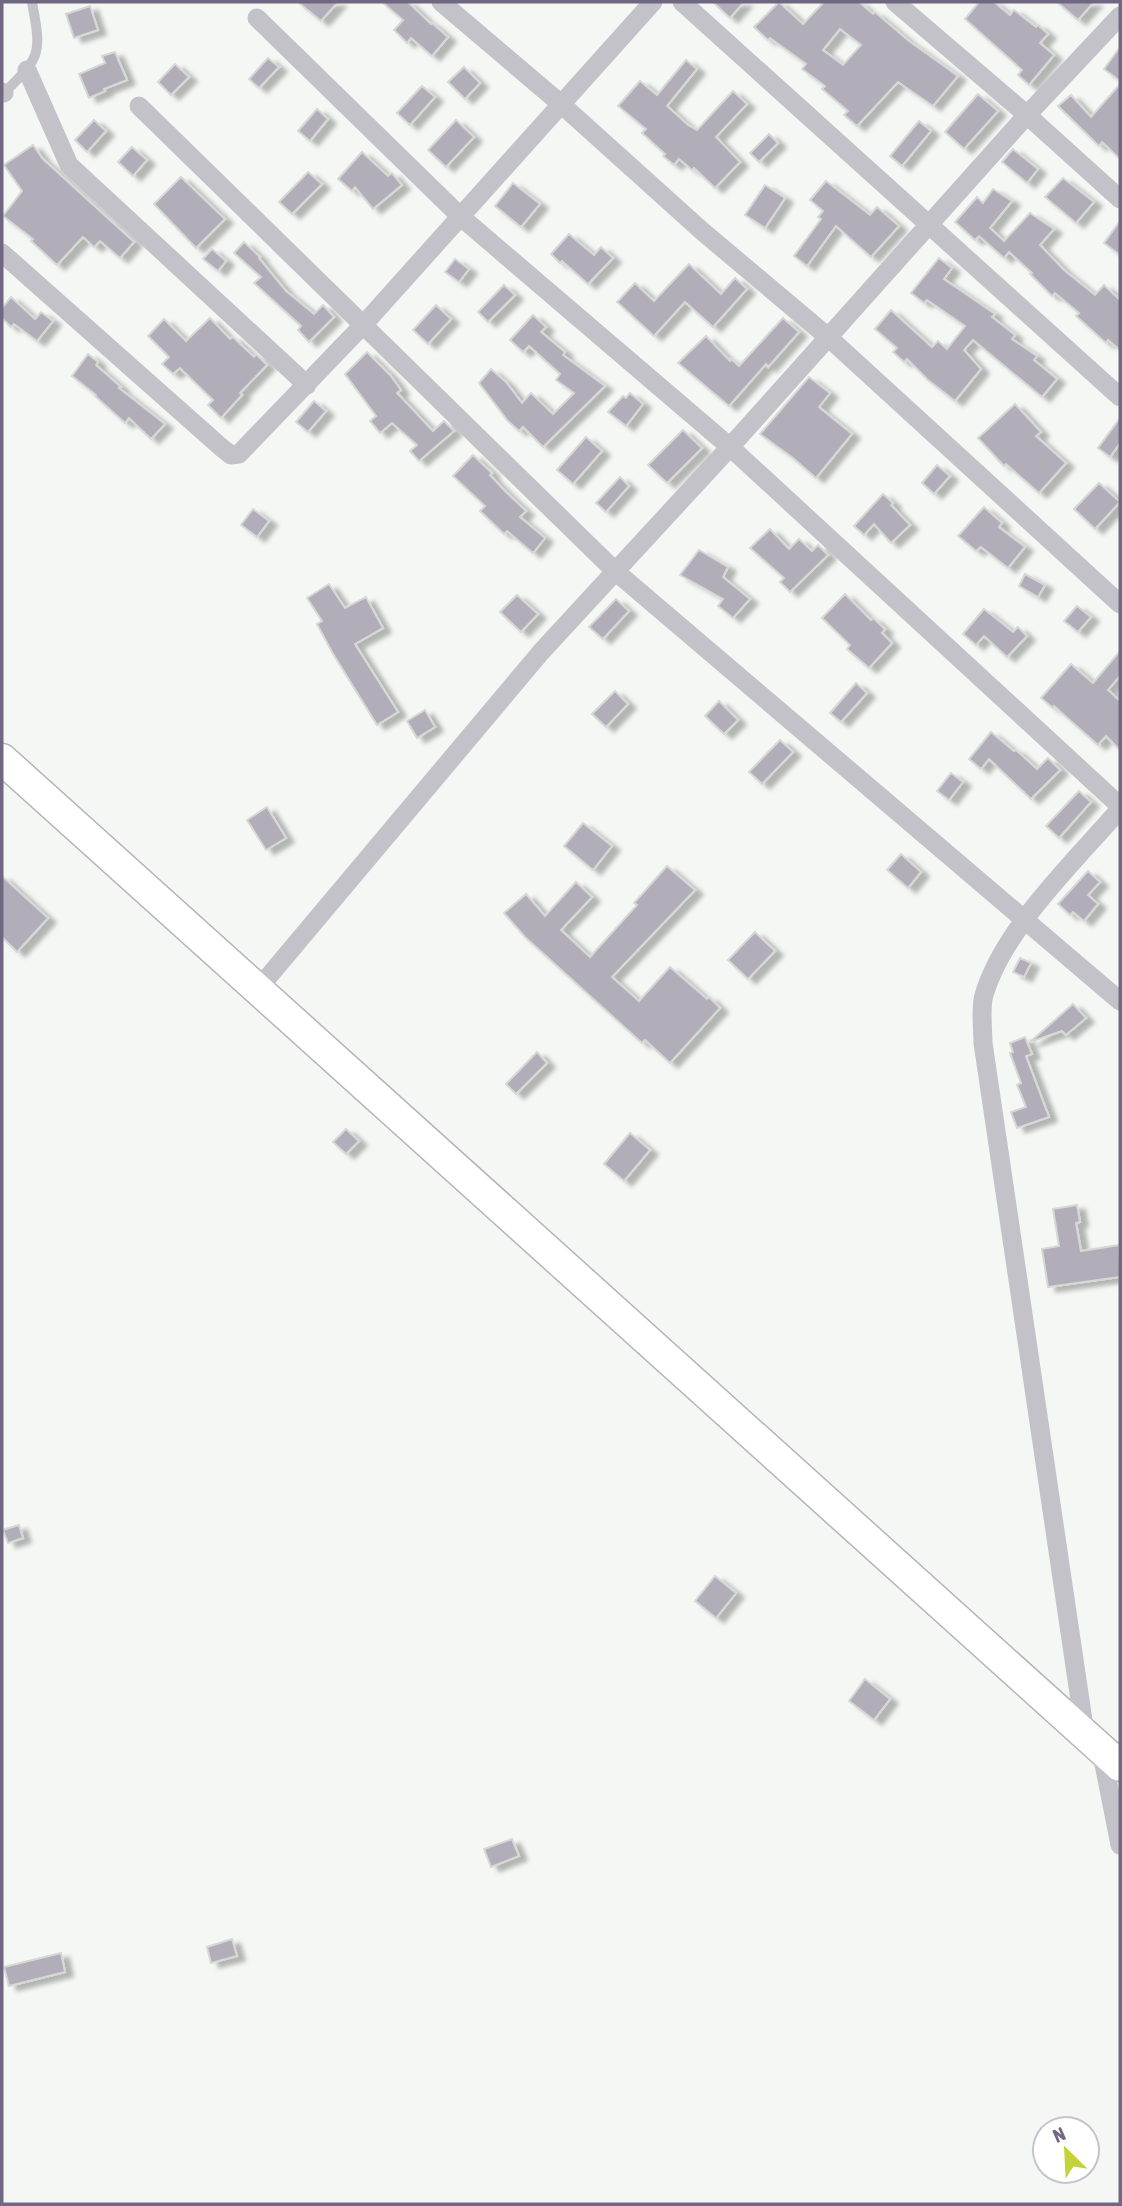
<svg xmlns="http://www.w3.org/2000/svg" width="1122" height="2206" viewBox="0 0 1122 2206" font-family="'Asap Condensed',sans-serif">
	<style>
		.building { fill: #b1aeb9; stroke: #d7d8d6; stroke-width: 2; fill-rule: evenodd; filter: url(#shadow) }
		.lines { fill: none; stroke-linecap: round; stroke-linejoin: round }
		.primary-casing { stroke: #b6b4bb; stroke-width: 33 }
		.lane { stroke: #c4c2c9; stroke-width: 10 }
		.street { stroke: #c4c2c9; stroke-width: 19 }
		.primary { stroke: #fff; stroke-width: 30 }
	</style>
	<defs>
		<filter id="shadow"><feDropShadow dx="8" dy="4.5" stdDeviation="2" flood-color="#0004"/></filter>
	</defs>
	<rect width="100%" height="100%" fill="#f4f7f4"/>
	<g class="building">
		<polygon points="298,2 338,2 321,21"/>
		<polygon points="382,2 408,2 431,24 432,23 448,37 432,56 411,38 407,43 394,30 403,20"/>
		<polygon points="713,2 744,2 730,18"/>
		<path d="M 779,2 L 803,24 L 824,2 L 859,2 L 873,14 L 875,12 L 909,41 L 958,76 L 933,106 L 898,82 L 857,126 L 844,115 L 848,111 L 822,89 L 825,86 L 802,69 L 806,64 L 770,38 L 768,40 L 754,27 ZM 840,29 L 861,45 L 843,65 L 823,50 Z"/>
		<polygon points="979,2 994,2 1010,15 1014,10 1036,27 1038,25 1048,34 1040,43 1054,55 1029,85 1018,75 1022,70 965,19"/>
		<polygon points="1057,2 1094,2 1078,20"/>
		<polygon points="90,6 98,30 74,38 66,14"/>
		<polygon points="1120,47 1120,81 1104,69"/>
		<polygon points="115,52 127,80 104,89 105,91 89,98 79,74 105,63 102,56"/>
		<polygon points="268,58 279,67 259,88 249,79"/>
		<polygon points="686,60 697,69 667,106 688,125 697,130 733,91 747,104 716,137 740,162 715,188 694,168 692,170 679,159 674,165 663,156 665,154 642,133 646,129 618,106 640,81 657,95"/>
		<polygon points="175,64 189,77 171,95 158,82"/>
		<polygon points="464,67 480,83 465,99 448,82"/>
		<polygon points="1120,84 1120,159 1102,142 1099,146 1058,106 1071,95 1091,117"/>
		<polygon points="422,86 435,97 410,125 397,113"/>
		<polygon points="978,94 998,111 964,149 945,132"/>
		<polygon points="317,109 328,119 310,141 298,131"/>
		<polygon points="94,120 106,131 87,152 75,140"/>
		<polygon points="456,120 474,137 446,167 428,150"/>
		<polygon points="919,121 931,131 902,166 890,156"/>
		<polygon points="769,134 778,143 759,162 750,153"/>
		<polygon points="33,145 43,159 134,242 120,258 100,241 94,247 83,237 57,265 31,241 33,239 3,216 22,191 4,165"/>
		<polygon points="132,147 147,160 133,176 118,162"/>
		<polygon points="1013,149 1038,169 1027,183 1002,162"/>
		<polygon points="362,152 388,176 392,173 402,185 373,209 355,187 352,191 338,179"/>
		<polygon points="308,172 322,184 292,214 279,202"/>
		<polygon points="181,177 225,219 196,248 154,204"/>
		<polygon points="1063,178 1094,202 1076,223 1045,197"/>
		<polygon points="826,181 870,215 877,207 899,226 871,257 836,226 807,266 794,256 821,219 818,217 823,211 810,200"/>
		<polygon points="513,183 540,204 521,227 495,206"/>
		<polygon points="765,185 785,198 765,228 745,215"/>
		<polygon points="993,189 1012,201 990,228 1004,241 1030,213 1054,229 1040,245 1064,270 1095,295 1104,285 1120,300 1120,350 1108,340 1106,343 1076,316 1079,313 1055,293 1052,296 1030,274 1032,273 1009,252 1004,258 979,236 975,240 955,222 977,197 983,203"/>
		<polygon points="1120,221 1120,255 1104,243"/>
		<polygon points="569,234 594,255 601,247 613,258 588,284 562,261 560,263 551,254"/>
		<polygon points="244,242 260,257 259,258 286,291 314,314 323,305 334,317 309,342 298,330 301,326 254,283 261,277 234,253"/>
		<polygon points="212,249 226,261 218,271 203,259"/>
		<polygon points="939,258 952,268 944,279 995,314 992,317 1015,335 1012,339 1037,356 1034,360 1057,379 1042,397 973,340 964,350 981,369 955,401 928,380 907,359 904,362 893,352 897,348 875,329 891,310 932,347 938,341 947,349 965,326 927,300 924,303 911,293"/>
		<polygon points="455,259 469,269 459,282 445,272"/>
		<polygon points="689,264 721,294 735,278 747,289 713,327 685,302 654,336 617,302 635,283 654,301"/>
		<polygon points="504,285 515,295 488,322 478,312"/>
		<polygon points="11,297 35,319 41,312 53,321 37,341 14,324 11,327 2,318 2,308"/>
		<polygon points="436,305 451,319 428,344 413,330"/>
		<polygon points="533,315 546,327 541,332 565,352 563,355 605,386 543,447 523,427 519,431 508,421 479,383 491,369 506,382 522,403 531,393 553,414 574,393 556,380 560,374 529,346 523,352 510,340"/>
		<polygon points="210,318 230,339 233,337 254,357 256,354 267,365 240,393 242,395 221,418 208,405 213,400 180,368 173,374 162,364 169,357 148,336 164,319 186,341"/>
		<polygon points="783,318 799,332 768,367 766,364 729,406 678,363 706,336 730,361 731,359 739,366"/>
		<polygon points="367,352 390,375 401,390 397,393 433,431 444,421 454,431 419,461 410,451 417,445 392,423 380,433 370,421 376,416 345,374"/>
		<polygon points="88,354 98,362 96,365 121,387 119,388 165,424 151,439 129,418 125,423 95,396 96,395 72,376"/>
		<polygon points="809,377 830,393 819,407 852,434 816,478 793,458 760,434"/>
		<polygon points="630,393 643,404 626,426 608,412 623,396 626,398"/>
		<polygon points="314,401 326,411 308,432 296,422"/>
		<polygon points="1015,404 1041,432 1036,436 1066,463 1039,493 1006,464 1004,466 978,438"/>
		<polygon points="1120,418 1120,443 1110,457 1098,448"/>
		<polygon points="683,430 702,448 667,483 648,465"/>
		<polygon points="586,437 602,451 573,484 557,470"/>
		<polygon points="473,455 492,473 490,475 505,491 526,511 520,517 545,538 533,553 507,531 504,534 480,511 485,506 453,476"/>
		<polygon points="937,465 950,476 934,494 922,483"/>
		<polygon points="620,477 629,486 606,512 596,503"/>
		<polygon points="1099,483 1120,502 1095,529 1074,509"/>
		<polygon points="883,494 893,503 891,505 910,525 891,543 874,524 864,535 854,526"/>
		<polygon points="984,507 1002,523 999,527 1025,547 1008,568 981,547 976,551 958,536"/>
		<polygon points="253,509 269,521 257,537 241,525"/>
		<polygon points="770,529 789,549 799,539 812,551 818,545 828,555 790,592 780,582 784,578 750,548"/>
		<polygon points="699,550 728,567 723,577 750,599 733,618 718,606 723,599 680,575"/>
		<polygon points="1025,574 1045,585 1038,597 1019,586"/>
		<polygon points="329,584 345,608 366,597 383,628 355,644 398,712 377,725 332,652 317,624 322,621 307,598"/>
		<polygon points="845,594 871,620 873,618 885,629 882,633 892,643 869,668 847,649 850,645 822,618"/>
		<polygon points="517,595 538,614 521,632 500,612"/>
		<polygon points="616,599 629,611 603,639 589,627"/>
		<polygon points="1077,606 1091,617 1078,632 1064,621"/>
		<polygon points="984,609 1013,632 1018,627 1027,636 1007,657 984,636 976,645 963,634"/>
		<polygon points="1120,651 1120,676 1108,690 1120,701 1120,750 1106,736 1098,745 1054,706 1053,708 1041,698 1071,664 1093,683"/>
		<polygon points="856,683 867,693 841,722 830,713"/>
		<polygon points="615,691 628,704 606,727 592,714"/>
		<polygon points="719,701 738,720 724,734 705,716"/>
		<polygon points="425,710 435,727 417,738 407,721"/>
		<polygon points="991,732 1014,751 1016,750 1037,769 1048,758 1060,770 1031,799 989,759 981,769 969,759"/>
		<polygon points="780,740 793,752 762,784 749,772"/>
		<polygon points="951,773 963,782 949,800 937,791"/>
		<polygon points="1079,791 1091,802 1059,838 1046,826"/>
		<polygon points="267,807 286,838 266,850 247,820"/>
		<polygon points="583,823 612,846 593,870 564,846"/>
		<polygon points="901,854 921,872 908,888 887,870"/>
		<polygon points="667,866 695,890 612,977 639,1001 670,967 707,999 709,997 720,1008 670,1063 645,1040 642,1043 525,937 504,913 526,894 545,916 576,882 592,897 561,930 590,957 637,905 634,903"/>
		<polygon points="1088,871 1100,882 1088,895 1098,904 1084,921 1073,912 1070,915 1058,904"/>
		<polygon points="2,876 48,918 17,952 2,937"/>
		<polygon points="755,932 775,951 748,979 728,960"/>
		<polygon points="1020,958 1031,963 1024,977 1013,972"/>
		<polygon points="1073,1004 1086,1018 1066,1035 1062,1031 1030,1042"/>
		<polygon points="1025,1037 1032,1054 1026,1056 1049,1117 1017,1128 1011,1112 1026,1107 1017,1085 1021,1083 1010,1053 1013,1052 1010,1043"/>
		<polygon points="537,1052 547,1063 516,1094 506,1084"/>
		<polygon points="346,1129 359,1141 346,1154 333,1142"/>
		<polygon points="630,1133 650,1150 624,1181 604,1164"/>
		<polygon points="1077,1205 1080,1222 1076,1223 1081,1251 1119,1245 1120,1277 1048,1287 1042,1249 1059,1246 1053,1209"/>
		<polygon points="19,1525 23,1538 8,1543 3,1530"/>
		<polygon points="715,1576 736,1593 716,1618 695,1601"/>
		<polygon points="865,1679 890,1699 874,1720 849,1701"/>
		<polygon points="512,1839 519,1856 491,1867 484,1849"/>
		<polygon points="232,1939 237,1956 211,1963 207,1947"/>
		<polygon points="61,1953 65,1972 9,1986 4,1967"/>
	</g>
	<g class="lines">
		<defs>
			<polyline id="primary" points="2,759 1120,1766"/>
		</defs>
		<use href="#primary" class="primary-casing"/>
		<path class="lane" d="M 2,95 C 41,56 42,56 32,2"/>
		<g class="street">
			<polyline points="441,2 561,104 702,231 828,337 1120,604"/>
			<polyline points="682,2 1120,397"/>
			<polyline points="895,2 1027,115 1120,199"/>
			<polyline points="257,18 461,217 730,447 1120,806"/>
			<polyline points="27,70 69,165 307,385"/>
			<polyline points="2,92 4,93"/>
			<polyline points="139,106 615,571 1120,1001"/>
			<polyline points="2,253 222,448 231,455 239,454 364,324 653,2"/>
			<polyline points="258,989 541,652 730,447 1027,115 1120,16"/>
			<path d="M 1085,1734 L 983,1043 C 983,1028 980,1009 984,995 C 1003,929 1076,860 1120,809"/>
			<polyline points="1101,1749 1120,1845"/>
		</g>
		<use href="#primary" class="primary"/>
	</g>
	<rect width="1122" height="2206" fill="none" stroke="#706882" stroke-width="7"/>
	<g transform="translate(1066 2150) rotate(336)"><circle r="33" fill="#ffffff" stroke="#c6c3cd" stroke-width="2"/>
	<path d="M0-5L12 26L0 18L-12 26Z" fill="#c5d337"/>
	<text y="-10" font-size="19" font-weight="bold" text-anchor="middle" fill="#706882">N</text>
	</g>
</svg>
